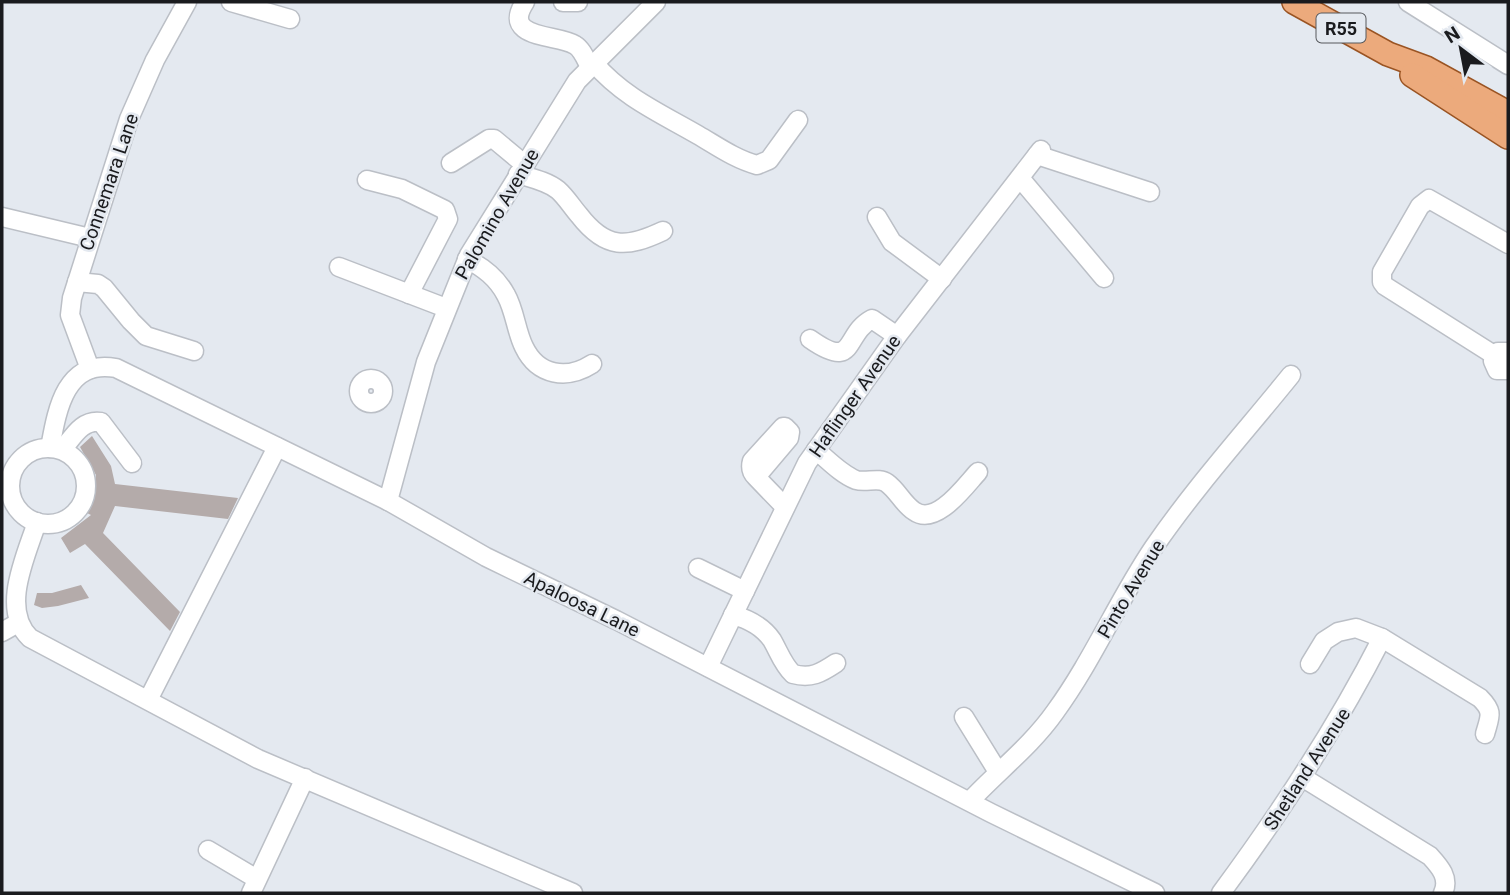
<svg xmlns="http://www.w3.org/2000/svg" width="1510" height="895" viewBox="0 0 1510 895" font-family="Roboto,sans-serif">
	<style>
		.building { fill: #b4abaa }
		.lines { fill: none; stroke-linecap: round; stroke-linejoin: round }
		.minor-casing { stroke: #bbbfc6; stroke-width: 21 }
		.major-casing { stroke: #9a5423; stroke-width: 26 }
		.minor { stroke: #fff; stroke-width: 18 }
		.major { stroke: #ecaa7c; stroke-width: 23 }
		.labels { text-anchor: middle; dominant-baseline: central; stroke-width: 5; stroke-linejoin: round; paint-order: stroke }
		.shield { fill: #e4e9f0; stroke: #57595d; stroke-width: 2 }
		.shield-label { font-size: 18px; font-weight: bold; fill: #1a1b1e }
		.street-label { font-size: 19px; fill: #1a1b1e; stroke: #e4e9f0 }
	</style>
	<rect width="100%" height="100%" fill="#e4e9f0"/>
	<g class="building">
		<polygon points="92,436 111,466 115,484 238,498 228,519 115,506 103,533 180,612 170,631 85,544 70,553 61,538 91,515 85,512 90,505 92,505 96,475 80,447"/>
		<polygon points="81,585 89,598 58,606 42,608 34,605 37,593 52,593"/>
	</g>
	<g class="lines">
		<defs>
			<g id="minor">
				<polyline points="231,2 290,19"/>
				<path d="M 525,2 C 500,40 559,34 575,45 C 582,49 586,60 590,67"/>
				<polyline points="563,2 578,2"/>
				<polyline points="1408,2 1508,65"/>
				<path d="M 594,63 C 623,97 660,113 698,135 C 717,146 735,159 757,165 L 769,160 L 798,120"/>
				<polyline points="1037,155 1150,192"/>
				<polyline points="451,163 489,139 494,139 524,164"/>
				<path d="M 518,174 C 531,178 547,181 558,190 C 566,197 572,207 579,215 C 606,250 627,248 663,231"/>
				<polyline points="1020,178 1104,278"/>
				<polyline points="367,180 402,189 445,210 448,219 409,294"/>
				<polyline points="2,217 90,238"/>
				<polyline points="877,217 892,242 942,279"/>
				<path d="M 467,259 C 484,268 497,278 506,295 C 515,311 516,331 524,347 C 538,376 567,380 592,364"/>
				<polyline points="339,267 446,308"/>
				<polyline points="77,282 98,284 104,288 131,321 146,336 194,351"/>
				<path d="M 810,339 C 857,372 843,334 872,319 L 897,336"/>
				<polyline points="1508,352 1498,352 1493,361 1497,370 1508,370"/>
				<polyline points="1494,355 1385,286 1382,282 1382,272 1420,206 1429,199 1508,244"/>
				<polyline points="90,369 70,315 72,298 129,119 155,60 187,2"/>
				<circle cx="371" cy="391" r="12"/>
				<path d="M 50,448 C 57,410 65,359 116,368 L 388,501 L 486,557 L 616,620 L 991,813 L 1155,893"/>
				<circle cx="48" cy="486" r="38"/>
				<path d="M 62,450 C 73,437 82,419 101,422 L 132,463"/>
				<path d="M 816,450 C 828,460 841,474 856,480 C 866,483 879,477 887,483 C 898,491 903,504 914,511 C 936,527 965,486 978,472"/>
				<path d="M 756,477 L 789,438 L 790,432 L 785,427 L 783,427 L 752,461 C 750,468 751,472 756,477 L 785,507"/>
				<polyline points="388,501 426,362 469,255 577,81 656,2"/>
				<path d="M 37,522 C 26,556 0,609 30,638 L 258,759 L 573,893"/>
				<polyline points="698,568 745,591"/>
				<path d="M 733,615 C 748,619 763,627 772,640 C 779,652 783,665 793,674 C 811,679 821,673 836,663"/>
				<polyline points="2,632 18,623"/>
				<path d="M 1310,664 L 1324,641 L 1338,632 L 1356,628 L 1382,638 L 1480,698 C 1494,712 1490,716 1485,734"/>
				<polyline points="708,667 807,463 897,336 1041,150"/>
				<polyline points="148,700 277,447"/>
				<polyline points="964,717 998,772"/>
				<path d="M 1302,777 L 1430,856 C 1440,867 1450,878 1443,893"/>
				<path d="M 970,801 C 998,771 1031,746 1055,712 C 1093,660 1118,600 1154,547 C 1196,486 1245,432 1291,375"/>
				<polyline points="208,850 257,879"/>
				<polyline points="251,893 305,778"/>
				<path d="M 1221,893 C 1281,812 1336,728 1382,638"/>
			</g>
			<g id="major">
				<polyline points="1294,2 1388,54 1426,68 1508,113"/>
				<polyline points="1412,75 1508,137"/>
			</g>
		</defs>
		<use href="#minor" class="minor-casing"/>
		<use href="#major" class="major-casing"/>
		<use href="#minor" class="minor"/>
		<use href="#major" class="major"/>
	</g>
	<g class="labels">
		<rect class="shield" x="1316.5" y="13.5" width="49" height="29" rx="5"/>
		<g class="shield-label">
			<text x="1341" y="28">R55</text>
		</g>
		<g class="street-label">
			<text transform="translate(109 182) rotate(-71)">Connemara Lane</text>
			<text transform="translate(497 214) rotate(-60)">Palomino Avenue</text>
			<text transform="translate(855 396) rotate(-55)">Haflinger Avenue</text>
			<text transform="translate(1131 589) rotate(-59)">Pinto Avenue</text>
			<text transform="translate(582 604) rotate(26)">Apaloosa Lane</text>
			<text transform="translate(1307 769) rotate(-57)">Shetland Avenue</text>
		</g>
	</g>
	<rect width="1510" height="895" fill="none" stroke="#1a1b1e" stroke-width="7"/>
	<g transform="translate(1461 49) rotate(328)" stroke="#e4e9f0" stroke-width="5" paint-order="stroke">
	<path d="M0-5L12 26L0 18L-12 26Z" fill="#1a1b1e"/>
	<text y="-10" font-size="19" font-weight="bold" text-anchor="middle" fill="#1a1b1e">N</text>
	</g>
</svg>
